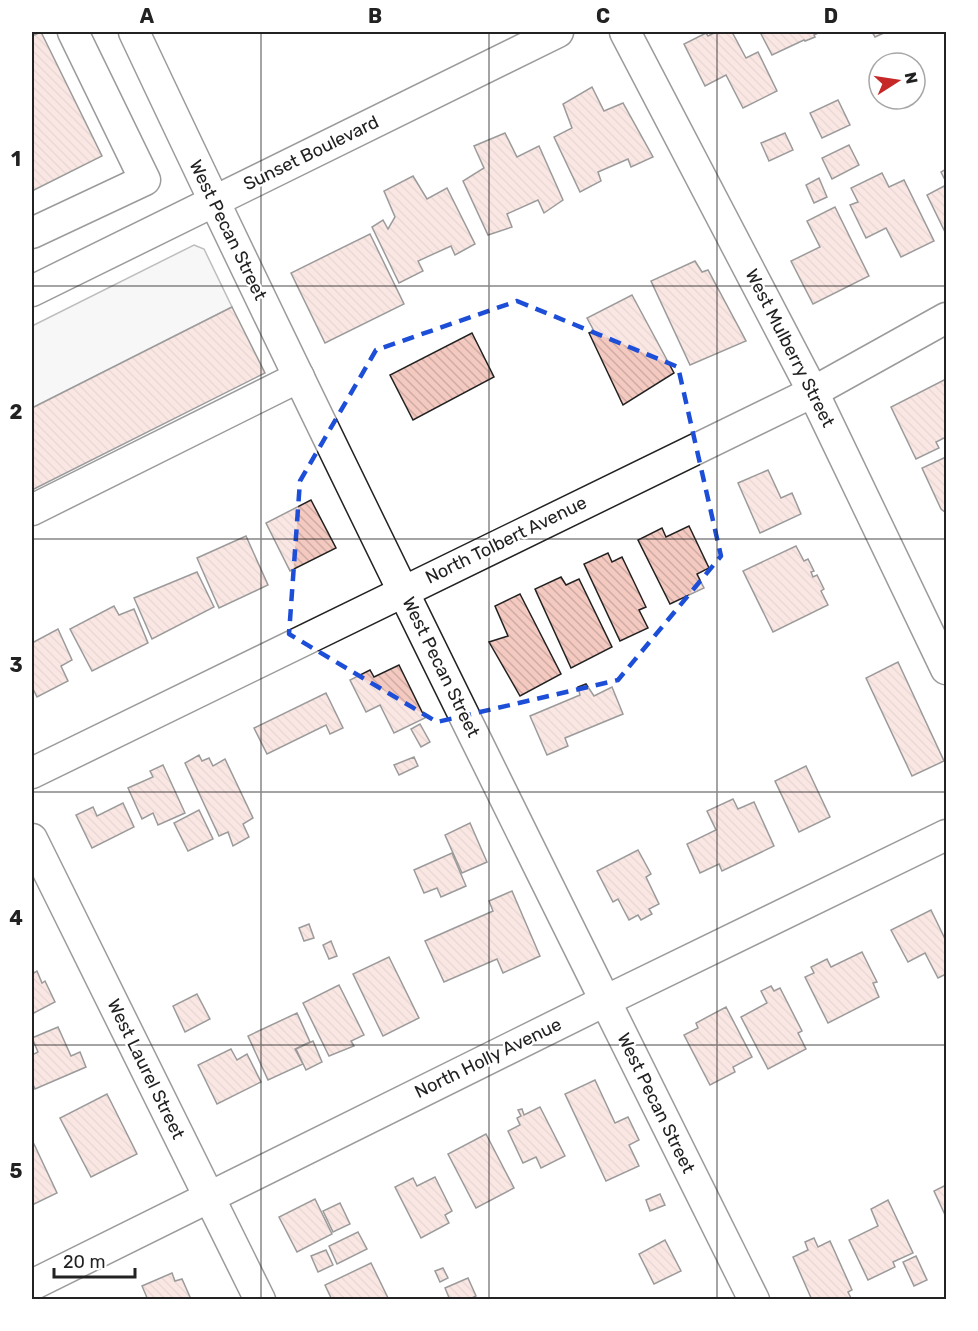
<svg xmlns="http://www.w3.org/2000/svg" width="978" height="1331" viewBox="0 0 978 1331" font-family="Rubik,sans-serif">
	<style>
		.parking { fill: #ededed; stroke: #6f6f6f; stroke-width: 1.5 }
		.building { fill: url(#building-back-hatch); stroke: #222; stroke-width: 1.5 }
		.lines { fill: none; stroke-linecap: round; stroke-linejoin: round }
		.minor-casing { stroke: #222; stroke-width: 33 }
		.minor { stroke: #fff; stroke-width: 30 }
		.marked { fill: none; stroke: #1d4ed8; stroke-width: 4.5; stroke-dasharray: 12 8; stroke-linejoin: round }
		.grid { fill: none; stroke: #222; stroke-width: 1.5; stroke-opacity: 0.55 }
		.labels { text-anchor: middle; dominant-baseline: central; stroke-width: 4.5; stroke-linejoin: round; paint-order: stroke }
		.street-label { font-size: 18px; fill: #222; stroke: #fff }
		.neatline { fill: none; stroke: #222; stroke-width: 2 }
		.grid-label { font-size: 20px; text-anchor: middle; font-weight: bold; fill: #222 }
	</style>
	<defs>
		<pattern id="building-back-hatch" width="6" height="6" patternUnits="userSpaceOnUse" patternTransform="scale(1.5)"><rect width="6" height="6" fill="#f3c9c0"/><path d="M-1 5l2 2M0 0l6 6M5-1l2 2" fill="none" stroke="#d0aca5"/></pattern>
	</defs>
	<rect width="100%" height="100%" fill="#fff"/>
	<polygon class="parking" points="194,245 204,249 232,307 32,408 32,326"/>
	<g class="building">
		<polygon points="41,32 102,156 32,191 32,36"/>
		<polygon points="716,32 732,32 746,58 758,52 777,91 743,108 726,75 705,86 684,44 706,33 708,36"/>
		<polygon points="760,32 820,32 814,35 815,37 805,41 804,40 772,55"/>
		<polygon points="872,32 886,32 875,37"/>
		<polygon points="592,87 604,111 623,103 653,157 631,167 628,159 598,172 601,181 580,192 554,137 572,128 563,104"/>
		<polygon points="838,100 850,125 822,138 810,113"/>
		<polygon points="505,133 517,157 539,146 563,200 544,213 538,200 507,214 512,227 488,235 463,181 484,168 474,146"/>
		<polygon points="785,133 793,150 769,161 761,143"/>
		<polygon points="849,145 859,165 832,179 822,158"/>
		<polygon points="946,169 946,182 941,172"/>
		<polygon points="882,173 889,187 904,180 934,241 901,257 886,228 866,238 850,205 858,202 851,188"/>
		<polygon points="413,176 427,199 447,188 475,244 455,255 451,246 418,261 423,271 399,283 372,227 383,220 388,229 395,217 384,191"/>
		<polygon points="819,178 827,197 814,203 806,185"/>
		<polygon points="946,185 946,231 945,232 927,195"/>
		<polygon points="835,207 869,276 813,304 791,261 820,247 807,221"/>
		<polygon points="370,234 404,304 325,343 291,273"/>
		<polygon points="695,261 702,272 708,270 746,341 690,365 651,281"/>
		<polygon points="632,295 674,373 623,405 589,333 594,331 587,318"/>
		<polygon points="232,307 265,373 32,490 32,408"/>
		<polygon points="472,333 494,377 413,420 390,375"/>
		<polygon points="946,379 946,437 936,442 939,448 916,459 891,407"/>
		<polygon points="946,457 946,513 941,509 922,468"/>
		<polygon points="768,470 781,498 792,493 801,514 760,533 738,483"/>
		<polygon points="311,500 336,548 290,571 266,523"/>
		<polygon points="689,526 709,568 697,574 704,588 670,604 638,540 662,528 666,537"/>
		<polygon points="246,536 268,585 219,608 197,558"/>
		<polygon points="796,546 804,561 808,559 814,571 811,572 813,577 817,575 824,589 821,591 828,605 773,632 743,571"/>
		<polygon points="608,553 612,562 622,557 646,607 639,610 648,628 620,641 584,564"/>
		<polygon points="197,572 214,607 152,639 134,598"/>
		<polygon points="561,577 566,585 579,579 612,647 571,668 535,589"/>
		<polygon points="520,594 561,674 520,696 489,642 508,636 495,606"/>
		<polygon points="114,606 119,615 134,609 148,643 92,671 70,629"/>
		<polygon points="58,629 72,660 61,666 68,681 37,697 33,689 32,690 32,643"/>
		<polygon points="898,662 944,761 912,776 866,678"/>
		<polygon points="399,665 425,718 394,733 380,705 366,712 350,680 370,670 374,677"/>
		<polygon points="586,684 594,696 612,687 623,714 565,738 568,746 547,755 530,716 580,695 578,687"/>
		<polygon points="326,693 343,728 330,734 326,725 267,754 254,728"/>
		<polygon points="420,724 430,742 421,747 411,729"/>
		<polygon points="199,755 202,761 209,758 213,766 225,759 253,818 243,824 249,837 233,846 228,832 219,836 185,763"/>
		<polygon points="414,757 418,766 399,775 394,765"/>
		<polygon points="163,765 185,813 158,825 153,813 142,819 128,788 153,777 150,771"/>
		<polygon points="806,766 830,817 799,832 775,781"/>
		<polygon points="733,799 738,809 754,802 774,846 722,871 719,864 700,873 687,844 716,830 707,811"/>
		<polygon points="123,803 134,827 92,848 76,815 93,807 97,816"/>
		<polygon points="199,810 213,839 188,851 174,823"/>
		<polygon points="470,823 487,862 462,873 445,835"/>
		<polygon points="638,850 651,874 646,877 659,904 649,909 652,914 641,920 638,915 629,920 618,899 613,902 597,871"/>
		<polygon points="452,853 466,886 441,897 437,888 424,893 414,870"/>
		<polygon points="512,891 540,956 503,973 497,959 444,982 425,941 493,911 489,901"/>
		<polygon points="931,910 946,941 946,974 938,978 925,953 908,962 891,930"/>
		<polygon points="309,924 314,938 304,941 299,928"/>
		<polygon points="331,941 337,956 329,959 323,945"/>
		<polygon points="862,952 877,982 873,983 879,997 828,1023 805,977 814,973 811,967 827,959 831,967"/>
		<polygon points="389,957 419,1018 383,1036 353,974"/>
		<polygon points="37,971 42,983 45,981 55,1002 32,1014 32,974"/>
		<polygon points="339,985 364,1035 351,1041 354,1046 329,1056 303,1003"/>
		<polygon points="771,986 774,991 780,988 802,1031 798,1033 806,1049 768,1069 741,1017 767,1003 761,991"/>
		<polygon points="197,994 210,1019 185,1032 173,1006"/>
		<polygon points="726,1007 752,1057 733,1067 735,1072 710,1085 684,1035 698,1028 696,1023"/>
		<polygon points="297,1013 310,1042 295,1049 303,1064 268,1080 248,1036"/>
		<polygon points="58,1027 71,1056 80,1052 86,1067 35,1089 32,1082 32,1055 38,1052 32,1038"/>
		<polygon points="313,1041 322,1062 306,1070 296,1049"/>
		<polygon points="231,1049 237,1060 247,1054 261,1082 217,1104 198,1065"/>
		<polygon points="595,1080 615,1123 628,1117 639,1140 629,1145 639,1166 606,1181 565,1094"/>
		<polygon points="107,1094 137,1154 91,1177 60,1118"/>
		<polygon points="540,1107 565,1156 541,1168 536,1157 523,1163 508,1131 520,1125 517,1118 521,1116 518,1110 522,1109 524,1115"/>
		<polygon points="486,1134 514,1188 476,1208 448,1154"/>
		<polygon points="34,1144 57,1193 32,1205 32,1145"/>
		<polygon points="435,1177 452,1211 445,1215 449,1223 421,1238 395,1187 413,1178 417,1186"/>
		<polygon points="946,1185 946,1217 934,1191"/>
		<polygon points="660,1194 665,1205 650,1211 646,1200"/>
		<polygon points="315,1199 332,1234 297,1252 279,1217"/>
		<polygon points="888,1200 913,1253 893,1262 895,1267 868,1280 849,1240 878,1226 871,1209"/>
		<polygon points="340,1203 350,1224 333,1232 323,1211"/>
		<polygon points="358,1232 367,1249 337,1264 329,1246"/>
		<polygon points="814,1238 818,1247 830,1241 852,1290 848,1292 852,1300 812,1300 793,1257 808,1250 805,1242"/>
		<polygon points="665,1240 681,1271 654,1284 639,1254"/>
		<polygon points="326,1250 333,1265 318,1272 311,1256"/>
		<polygon points="916,1256 927,1280 914,1286 903,1262"/>
		<polygon points="371,1263 389,1300 332,1300 325,1285"/>
		<polygon points="443,1268 448,1278 440,1282 435,1271"/>
		<polygon points="172,1273 175,1281 182,1279 190,1297 186,1300 148,1300 142,1286"/>
		<polygon points="468,1278 476,1296 468,1300 450,1300 445,1288"/>
	</g>
	<g class="lines">
		<defs>
			<g id="minor">
				<path d="M 134,32 C 334,457 544,878 754,1300"/>
				<polyline points="625,32 813,392 946,669"/>
				<polyline points="32,233 145,180 73,32"/>
				<polyline points="32,291 558,32"/>
				<polyline points="32,510 299,377"/>
				<polyline points="32,773 813,392 946,318"/>
				<polyline points="32,839 260,1300"/>
				<polyline points="32,1285 605,1001 946,835"/>
			</g>
		</defs>
		<use href="#minor" class="minor-casing"/>
		<use href="#minor" class="minor"/>
	</g>
	<path d="M0 0H978V1331H0ZM 517,301 L 678,367 L 721,556 L 618,680 L 437,722 L 289,634 L 300,481 L 376,350 Z" fill="#fff" fill-opacity=".55" fill-rule="evenodd"/>
	<path class="marked" d="M 517,301 L 678,367 L 721,556 L 618,680 L 437,722 L 289,634 L 300,481 L 376,350 Z"/>
	<path class="grid" d="M 261,32 L 261,1300M 489,32 L 489,1300M 717,32 L 717,1300M 32,286 L 946,286M 32,539 L 946,539M 32,792 L 946,792M 32,1045 L 946,1045"/>
	<g class="labels">
		<g class="street-label">
			<text transform="translate(311 153) rotate(-26)">Sunset Boulevard</text>
			<text transform="translate(228 230) rotate(64)">West Pecan Street</text>
			<text transform="translate(790 348) rotate(63)">West Mulberry Street</text>
			<text transform="translate(506 540) rotate(-26)">North Tolbert Avenue</text>
			<text transform="translate(441 667) rotate(64)">West Pecan Street</text>
			<text transform="translate(488 1058) rotate(-26)">North Holly Avenue</text>
			<text transform="translate(146 1069) rotate(64)">West Laurel Street</text>
			<text transform="translate(656 1103) rotate(64)">West Pecan Street</text>
		</g>
	</g>
	<rect width="978" height="1331" fill="none" stroke="#ffffff" stroke-width="66"/>
	<g transform="translate(897 81) rotate(78)"><circle r="28" fill="#ffffff" stroke="#a7a7a7" stroke-width="1.5"/>
	<path d="M0-4.5L10 22L0 15L-10 22Z" fill="#c62828"/>
	<text y="-9" font-size="16" font-weight="bold" text-anchor="middle" fill="#222222">N</text>
	</g>
	<path d="M54 1268v9h81v-9" fill="none" stroke="#222222" stroke-width="3"/>
	<text x="63" y="1268" font-size="18" fill="#222222" stroke="#ffffff" stroke-width="4.5" paint-order="stroke">20 m</text>
	<rect x="33" y="33" width="912" height="1265" class="neatline"/>
	<g class="grid-label">
		<text x="147" y="23">A</text>
		<text x="375" y="23">B</text>
		<text x="603" y="23">C</text>
		<text x="831" y="23">D</text>
		<text x="16" y="166">1</text>
		<text x="16" y="419">2</text>
		<text x="16" y="672">3</text>
		<text x="16" y="925">4</text>
		<text x="16" y="1178">5</text>
	</g>
</svg>
